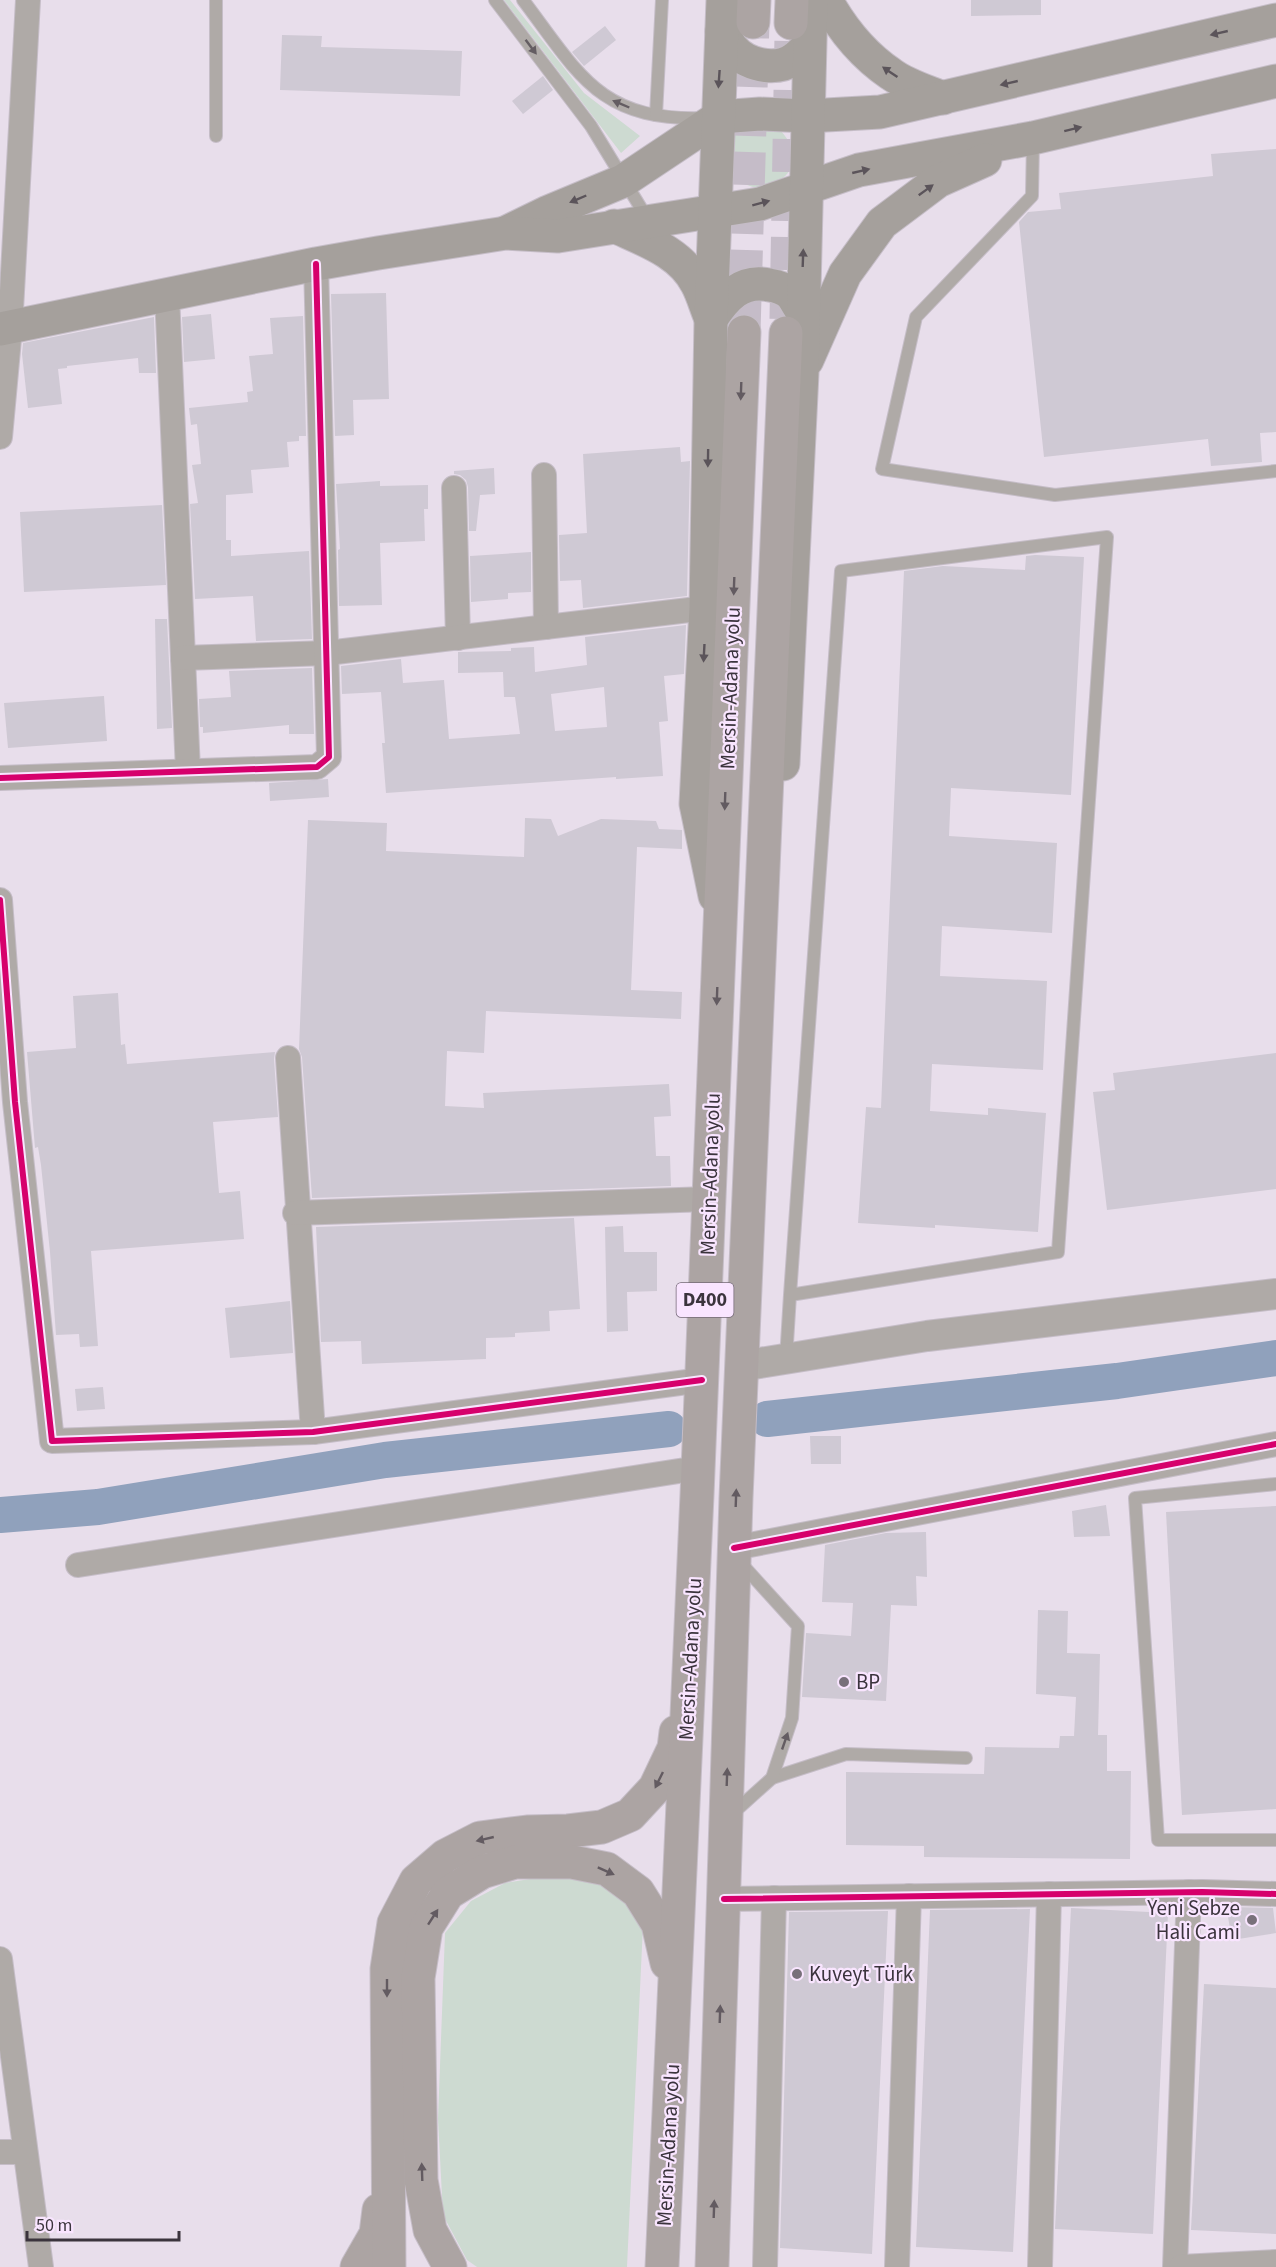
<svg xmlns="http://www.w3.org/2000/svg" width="1276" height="2267" viewBox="0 0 1276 2267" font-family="'Source Sans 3',sans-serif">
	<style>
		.green { fill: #cddad1 }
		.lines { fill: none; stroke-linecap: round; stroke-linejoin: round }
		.river { stroke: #90a1bc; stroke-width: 36 }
		.building { fill: #cfc9d4; fill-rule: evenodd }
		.trunk-tunnel { stroke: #c5bcc8; stroke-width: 33; stroke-dasharray: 33 16; stroke-linecap: butt }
		.service-casing { stroke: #c5bdc7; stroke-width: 14 }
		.minor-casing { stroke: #c5bdc7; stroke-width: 26 }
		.tertiary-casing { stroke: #c5bdc7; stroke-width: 32 }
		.secondary-casing { stroke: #c5bdc7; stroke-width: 35 }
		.trunk-casing { stroke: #c5bdc7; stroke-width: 35 }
		.service { stroke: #afaaa7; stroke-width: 12 }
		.minor { stroke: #afaaa7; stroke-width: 24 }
		.tertiary { stroke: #afaaa7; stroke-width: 30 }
		.secondary { stroke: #a5a09c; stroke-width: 33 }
		.trunk { stroke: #aca4a3; stroke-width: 33 }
		.cycleway-casing { stroke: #f9e5ff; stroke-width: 10 }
		.cycleway { stroke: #d6006c; stroke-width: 6 }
		.oneway { fill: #5b545a }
		.oneway2 { fill: #645d62 }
		.oneway3 { fill: #635b61 }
		.poi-dot { fill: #78707a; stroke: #f9e5ff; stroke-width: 2 }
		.labels { text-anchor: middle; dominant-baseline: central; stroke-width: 4.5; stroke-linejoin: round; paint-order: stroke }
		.shield { fill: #f9e5ff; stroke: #746977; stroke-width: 1.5 }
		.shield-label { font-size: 20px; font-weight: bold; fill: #3b343d }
		.street-label { font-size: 21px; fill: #3b343d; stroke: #f9e5ff }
		.poi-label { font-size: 21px; fill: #3b343d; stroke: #f9e5ff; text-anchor: start }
	</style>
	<rect width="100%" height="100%" fill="#e8deeb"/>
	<g class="green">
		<polygon points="504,0 510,0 584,93 640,136 621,153"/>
		<path d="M 777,127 C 797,145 801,172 773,184 C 765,187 758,189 750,186 C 742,184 737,177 732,171 L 734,136 L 743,128 Z"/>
		<polygon points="561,1874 615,1886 643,1925 627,2267 477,2267 467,2260 443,2215 438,2119 445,1933 471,1901 505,1883"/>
	</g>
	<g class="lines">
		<g class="river">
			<polyline points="767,1419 1117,1381 1276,1358"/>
			<polyline points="0,1515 98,1507 385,1460 669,1429"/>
		</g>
	</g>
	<g class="building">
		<polygon points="971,0 1041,0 1041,15 971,16"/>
		<polygon points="605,26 616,40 584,66 572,52"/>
		<polygon points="282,35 322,36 321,47 462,51 460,96 280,90"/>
		<polygon points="543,76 553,90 523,114 512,101"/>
		<polygon points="1276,149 1276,432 1260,433 1262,462 1211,466 1208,439 1044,457 1019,222 1028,212 1061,209 1059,193 1213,176 1211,154"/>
		<polygon points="386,293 389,399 353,400 354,435 335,436 331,294"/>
		<polygon points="211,314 215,359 184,362 182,317"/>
		<polygon points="303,316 306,436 299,436 299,441 287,442 289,467 251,470 253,493 226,495 226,540 231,540 231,556 309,551 312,639 256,641 253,596 195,599 190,504 198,503 192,465 201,464 197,424 191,425 189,408 248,402 247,392 253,391 249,356 273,354 270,318"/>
		<polygon points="154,317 156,373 139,373 138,358 67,366 67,368 58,369 62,404 28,408 22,354 23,343"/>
		<polygon points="680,447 681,462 690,461 687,596 583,608 581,580 560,581 559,535 587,533 583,454"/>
		<polygon points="494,468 495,494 480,495 476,531 469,531 468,487 466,480 460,475 454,474 454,471"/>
		<polygon points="380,481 380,486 428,485 428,509 424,509 425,541 380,543 382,605 339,606 338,550 340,549 336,484"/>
		<polygon points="162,505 166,585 24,592 20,512"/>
		<polygon points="531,552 531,592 508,593 508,599 471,602 470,556"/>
		<polygon points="1035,555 1084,557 1071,795 951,788 949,836 1057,843 1052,933 942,926 940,976 1047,981 1043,1070 932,1064 930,1111 988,1115 988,1108 1046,1113 1038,1232 935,1225 935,1228 858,1223 866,1107 881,1108 904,571 943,566 1025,570 1026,556"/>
		<polygon points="155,619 167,619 172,728 157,729"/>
		<path d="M 686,625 L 684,674 L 664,676 L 668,721 L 659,722 L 663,776 L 616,779 L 616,777 L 386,793 L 382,743 L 385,743 L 381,692 L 342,694 L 341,666 L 401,659 L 403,683 L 444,680 L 449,739 L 520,734 L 515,697 L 504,697 L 503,672 L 458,673 L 458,652 L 511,651 L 511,648 L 534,647 L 535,672 L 587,665 L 585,637 ZM 604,687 L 607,727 L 555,731 L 551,694 Z"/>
		<polygon points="312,668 314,734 289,734 289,725 203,733 203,727 200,727 199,699 231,697 229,671"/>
		<polygon points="104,696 107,741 8,748 4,703"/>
		<polygon points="328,779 329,797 270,801 269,783"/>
		<polygon points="525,818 551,819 558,836 601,819 656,821 659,829 682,830 682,849 637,847 631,990 682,992 681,1019 486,1011 484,1053 447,1051 445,1106 484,1108 483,1093 669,1084 671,1116 654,1117 656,1156 670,1156 671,1186 312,1198 302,1057 299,1049 308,820 387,823 386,851 524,857"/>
		<polygon points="118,993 121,1045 125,1044 127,1064 275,1052 274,1059 278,1117 213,1122 219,1193 240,1191 244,1239 91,1251 98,1346 80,1347 79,1334 56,1335 50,1252 41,1165 38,1147 35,1148 27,1052 76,1048 73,996"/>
		<polygon points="1276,1053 1276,1189 1107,1210 1093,1092 1115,1090 1113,1073"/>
		<polygon points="574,1218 580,1309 549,1311 550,1331 515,1333 515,1337 486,1338 486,1359 362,1364 361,1341 321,1342 316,1227"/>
		<polygon points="623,1226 624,1252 657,1252 657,1291 627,1292 628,1331 607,1332 605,1227"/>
		<polygon points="290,1301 293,1353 230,1358 225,1308"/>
		<polygon points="103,1387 105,1409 77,1411 75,1389"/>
		<polygon points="810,1436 841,1436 841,1464 811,1464"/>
		<polygon points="1106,1505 1110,1536 1074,1537 1072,1511"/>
		<polygon points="1276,1506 1276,1809 1182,1815 1166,1512"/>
		<polygon points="926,1532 927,1577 916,1576 917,1606 891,1605 886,1701 802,1697 806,1633 851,1636 853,1603 822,1602 825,1545 886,1533"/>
		<polygon points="1038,1610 1068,1611 1067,1653 1100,1654 1098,1735 1107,1735 1107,1771 1131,1771 1130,1859 924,1857 924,1846 846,1845 846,1772 984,1774 985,1747 1059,1748 1060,1736 1074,1736 1076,1697 1036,1694"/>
		<polygon points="1231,1907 1273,1908 1276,1933 1232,1940 1228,1917 1232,1916"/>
		<polygon points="1071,1908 1168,1913 1153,2234 1055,2229"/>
		<polygon points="1030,1909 1013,2252 916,2247 930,1910"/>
		<polygon points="888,1911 872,2254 780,2248 789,1912"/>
		<polygon points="1204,1984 1276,1988 1276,2234 1191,2230"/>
	</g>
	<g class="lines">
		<g class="trunk-tunnel">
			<polyline points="786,319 791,35"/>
			<polyline points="744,332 753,22"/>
		</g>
		<defs>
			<g id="service">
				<polyline points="216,0 216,136"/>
				<polyline points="495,0 591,126 647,218"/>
				<path d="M 523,0 C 579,74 599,121 703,118"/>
				<polyline points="656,115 662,0"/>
				<polyline points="1033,140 1032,196 916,317 882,469 1055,495 1276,471"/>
				<polyline points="786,1359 790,1295 841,571 1107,537 1058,1252 790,1295"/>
				<polyline points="1276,1484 1135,1498 1158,1840 1276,1840"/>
				<polyline points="772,1778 846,1754 966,1758"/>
				<polyline points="732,1814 772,1778 792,1718 798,1626 739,1561"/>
			</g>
			<g id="minor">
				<polyline points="167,295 188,771"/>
				<polyline points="0,437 10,328 28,0"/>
				<polyline points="544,475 546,627"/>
				<polyline points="454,488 458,638"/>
				<polyline points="183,658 327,653 706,608"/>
				<polyline points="0,778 317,767 329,757 316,264"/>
				<polyline points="0,900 15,1102 52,1441 313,1432 702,1380"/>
				<polyline points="288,1058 313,1432"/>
				<polyline points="295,1213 709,1199"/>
				<polyline points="734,1548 1276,1444"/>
				<polyline points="78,1565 698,1468"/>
				<polyline points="724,1899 1202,1892 1276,1894"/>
				<polyline points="0,1959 41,2267"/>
				<polyline points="0,2152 25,2152"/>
				<polyline points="765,2267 774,1898"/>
				<polyline points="897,2267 909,1896"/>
				<polyline points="1040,2267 1049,1894"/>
				<polyline points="1175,2267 1189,1892"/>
				<polyline points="1181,2267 1276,2262"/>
			</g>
			<polyline id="tertiary" points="741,1366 927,1336 1276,1294"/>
			<g id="secondary">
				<path d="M 826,0 C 842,29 863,55 891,74 C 906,85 926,91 943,98"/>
				<path d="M 722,31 C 725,36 728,43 732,48 C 746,65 775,72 794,59 C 799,56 804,50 809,46"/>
				<path d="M 614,226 C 644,240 681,252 697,284 C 702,293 705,304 709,314"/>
				<polyline points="507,232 546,213 623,181 719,117 760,114 808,116 880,112 1276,20"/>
				<path d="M 711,319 C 725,298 741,279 769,285 C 776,286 785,289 791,294 C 795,299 798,306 802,311"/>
				<polyline points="0,329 316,264 378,253 506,233 558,236 760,204 859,170 1033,138 1276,81"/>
				<polyline points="807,360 845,274 882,223 938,181 985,160"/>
				<polyline points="783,764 802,373 811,0"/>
				<polyline points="715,896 696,804 706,608 711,319 723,0"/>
			</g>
			<g id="trunk">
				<polyline points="753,22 754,0"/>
				<polyline points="791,23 792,0"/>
				<polyline points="357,2267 376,2234 379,2210"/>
				<polyline points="389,2267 387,1969 394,1923 416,1881 445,1856 480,1838 527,1832 568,1831 602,1827 630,1815 655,1788 674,1748 676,1732"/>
				<polyline points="450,2267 430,2230 421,2180 418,1978 426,1928 448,1893 482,1872 515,1862 572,1862 607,1869 638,1892 658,1924 667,1963"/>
				<polyline points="662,2267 697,1495 744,332"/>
				<polyline points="712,2267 736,1498 786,333"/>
			</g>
		</defs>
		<use href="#service" class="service-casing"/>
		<use href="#minor" class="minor-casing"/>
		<use href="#tertiary" class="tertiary-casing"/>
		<use href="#secondary" class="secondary-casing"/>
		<use href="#trunk" class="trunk-casing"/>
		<use href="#service" class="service"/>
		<use href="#minor" class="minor"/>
		<use href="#tertiary" class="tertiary"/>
		<use href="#secondary" class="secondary"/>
		<use href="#trunk" class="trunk"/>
		<defs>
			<g id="cycleway">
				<polyline points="0,778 317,767 329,757 316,264"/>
				<polyline points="0,900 15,1102 52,1441 313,1432 702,1380"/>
				<polyline points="734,1548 1276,1444"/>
				<polyline points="724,1899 1202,1892 1276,1894"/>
			</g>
		</defs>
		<use href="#cycleway" class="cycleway-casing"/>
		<use href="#cycleway" class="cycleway"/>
	</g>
	<defs><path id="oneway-solid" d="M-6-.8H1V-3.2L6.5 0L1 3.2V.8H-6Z" transform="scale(1.5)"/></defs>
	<g class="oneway">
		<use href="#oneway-solid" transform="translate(1219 33) rotate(167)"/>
		<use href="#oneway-solid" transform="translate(890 72) rotate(-146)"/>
		<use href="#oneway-solid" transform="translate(719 79) rotate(94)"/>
		<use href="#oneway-solid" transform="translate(1009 83) rotate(167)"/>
		<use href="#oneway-solid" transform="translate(1073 129) rotate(-14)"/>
		<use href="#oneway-solid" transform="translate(861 171) rotate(-13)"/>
		<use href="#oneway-solid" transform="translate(926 190) rotate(-36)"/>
		<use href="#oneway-solid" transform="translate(578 199) rotate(157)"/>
		<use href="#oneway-solid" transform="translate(761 203) rotate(-15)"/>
		<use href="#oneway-solid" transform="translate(803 258) rotate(-88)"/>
		<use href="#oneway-solid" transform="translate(708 458) rotate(91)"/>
		<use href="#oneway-solid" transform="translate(704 653) rotate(93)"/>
	</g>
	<g class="oneway2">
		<use href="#oneway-solid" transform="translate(531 47) rotate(53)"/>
		<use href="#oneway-solid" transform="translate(621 104) rotate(-157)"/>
		<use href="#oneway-solid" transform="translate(785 1741) rotate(-71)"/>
	</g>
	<g class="oneway3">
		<use href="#oneway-solid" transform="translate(741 391) rotate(92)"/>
		<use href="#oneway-solid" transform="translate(734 586) rotate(92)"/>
		<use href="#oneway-solid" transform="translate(725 801) rotate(92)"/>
		<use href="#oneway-solid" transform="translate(717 996) rotate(92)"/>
		<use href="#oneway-solid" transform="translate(736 1498) rotate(-88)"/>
		<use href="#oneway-solid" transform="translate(727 1777) rotate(-88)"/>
		<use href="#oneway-solid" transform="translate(659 1780) rotate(116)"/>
		<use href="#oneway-solid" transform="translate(485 1839) rotate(167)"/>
		<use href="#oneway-solid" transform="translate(606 1871) rotate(24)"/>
		<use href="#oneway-solid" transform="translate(433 1917) rotate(-57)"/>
		<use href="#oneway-solid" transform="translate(387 1988) rotate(90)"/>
		<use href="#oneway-solid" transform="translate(720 2014) rotate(-88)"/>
		<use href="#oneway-solid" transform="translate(422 2172) rotate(-92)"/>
		<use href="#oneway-solid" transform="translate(714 2209) rotate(-88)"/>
	</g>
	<g class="poi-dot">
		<circle cx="844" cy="1682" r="6"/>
		<circle cx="1252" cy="1920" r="6"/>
		<circle cx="797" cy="1974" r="6"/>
	</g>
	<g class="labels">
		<rect class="shield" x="676.5" y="1283" width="57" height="34" rx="4.5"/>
		<g class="shield-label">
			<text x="705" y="1300">D400</text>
		</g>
		<g class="street-label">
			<text transform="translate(730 688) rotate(-88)">Mersin-Adana yolu</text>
			<text transform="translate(710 1174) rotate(-88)">Mersin-Adana yolu</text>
			<text transform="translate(690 1659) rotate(-87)">Mersin-Adana yolu</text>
			<text transform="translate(668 2145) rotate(-87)">Mersin-Adana yolu</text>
		</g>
		<g class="poi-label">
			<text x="856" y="1682">BP</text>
			<text x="1240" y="1908" text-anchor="end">Yeni Sebze<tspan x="1240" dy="24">Hali Cami</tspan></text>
			<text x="809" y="1974">Kuveyt Türk</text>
		</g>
	</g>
	<path d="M27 2231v9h152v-9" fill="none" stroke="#3b343d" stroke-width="3"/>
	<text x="36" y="2231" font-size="18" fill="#3b343d" stroke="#f9e5ff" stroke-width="4.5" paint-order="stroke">50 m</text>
</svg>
